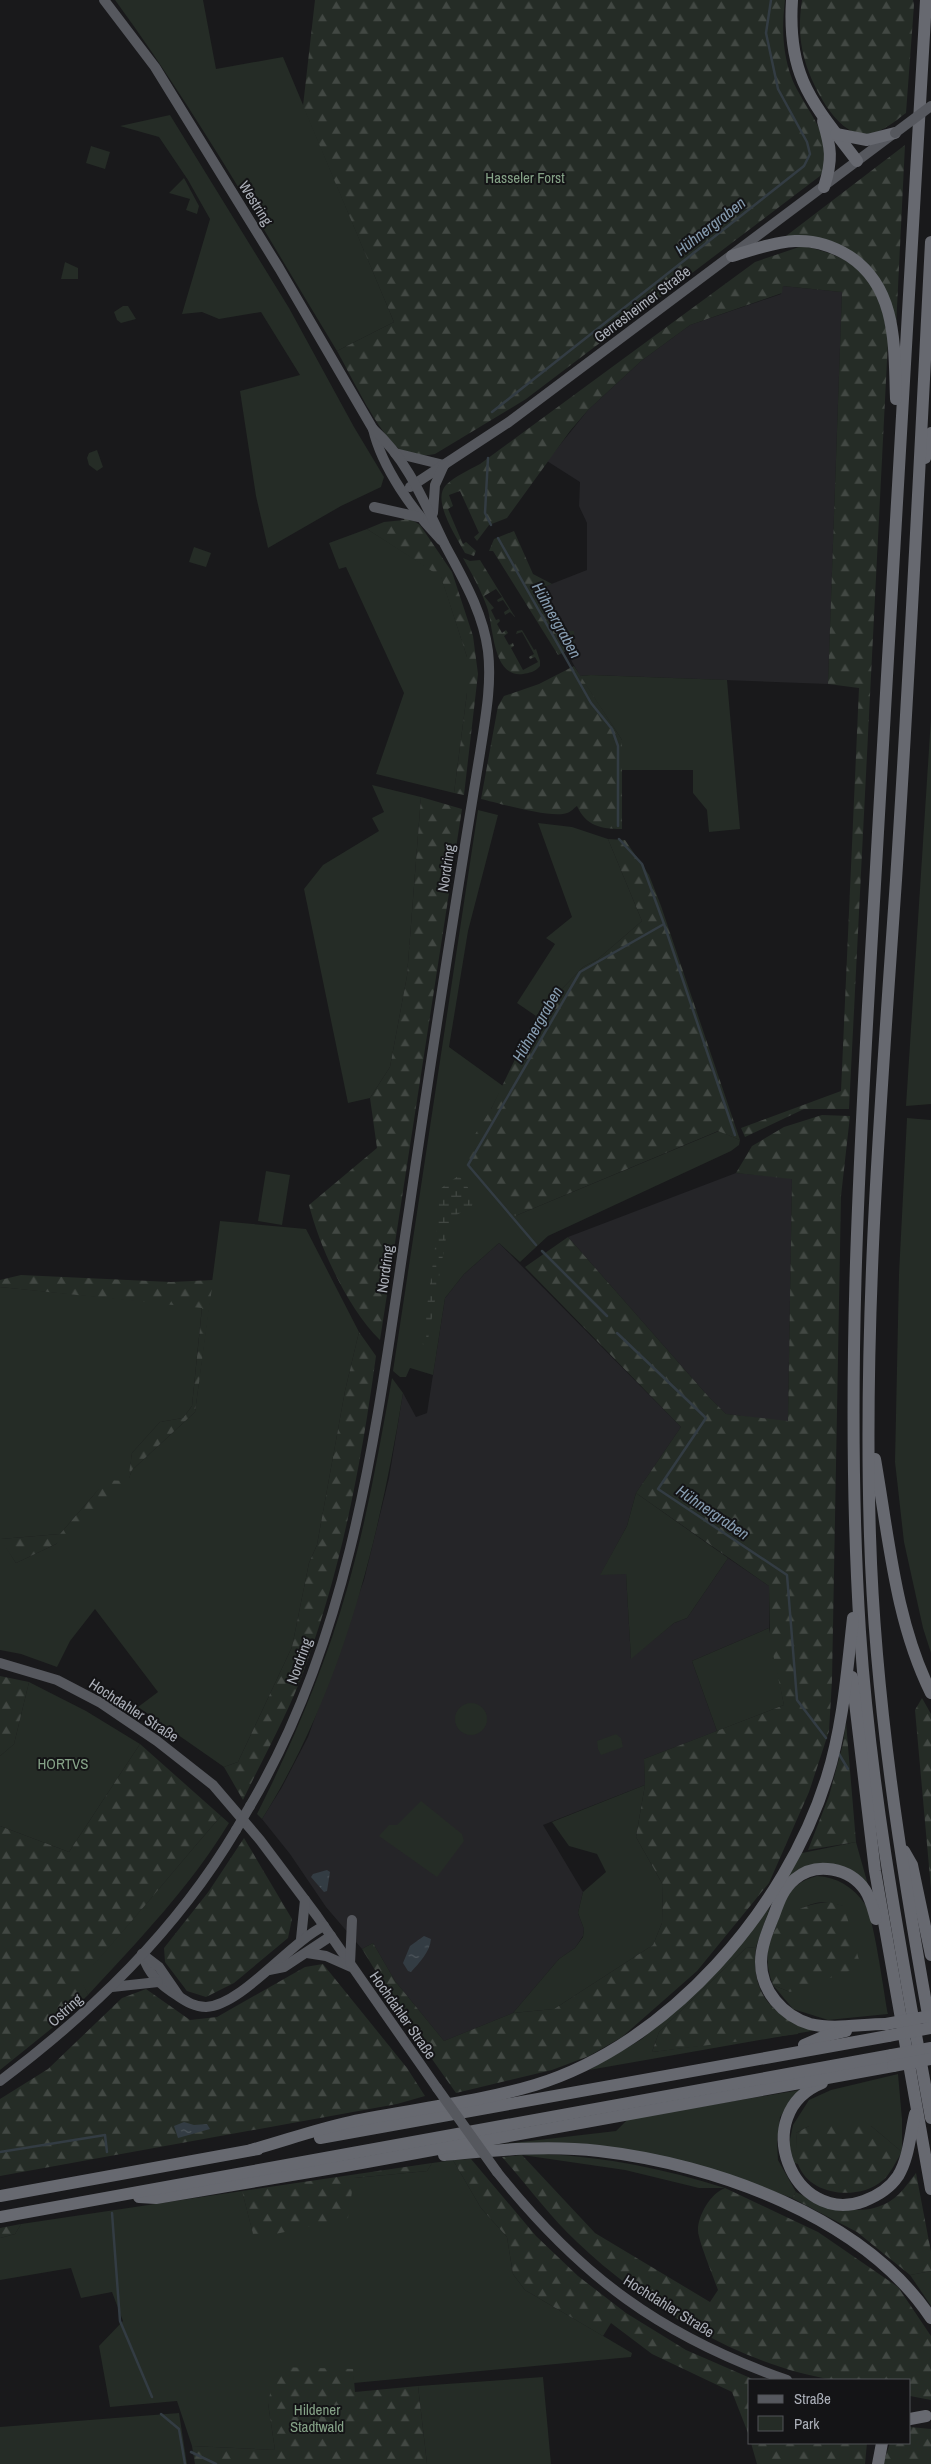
<svg xmlns="http://www.w3.org/2000/svg" width="931" height="2464" viewBox="0 0 931 2464" font-family="'Archivo Narrow',sans-serif">
	<style>
		.built { fill: #252528 }
		.green { fill: #252c26; fill-rule: evenodd }
		.forest { fill: url(#forest-firs) }
		.wetland { fill: url(#wetland-marsh) }
		.water { fill: url(#water-ripples) }
		.lines { fill: none; stroke-linecap: round; stroke-linejoin: round }
		.stream { stroke: #333c43; stroke-width: 2.5 }
		.major { stroke: #56585e; stroke-width: 10 }
		.highway { stroke: #676970; stroke-width: 12 }
		.major-bridge { stroke: #56585e; stroke-width: 10 }
		.highway-bridge { stroke: #676970; stroke-width: 12 }
		.labels { text-anchor: middle; dominant-baseline: central; stroke-width: 4; stroke-linejoin: round; paint-order: stroke }
		.park-label { font-size: 15px; fill: #85a287; stroke: #141416 }
		.street-label { font-size: 15px; fill: #acb0b9; stroke: #141416 }
		.water-label { font-size: 16px; font-style: italic; fill: #879db1; stroke: #141416 }
	</style>
	<defs>
		<pattern id="forest-firs" width="22" height="20" patternUnits="userSpaceOnUse" patternTransform="scale(1.25)"><rect width="22" height="20" fill="#252c26"/><path d="M5 1l3.5 6h-7zM16 11l3.5 6h-7z" fill="#424843"/></pattern>
		<pattern id="wetland-marsh" width="20" height="14" patternUnits="userSpaceOnUse" patternTransform="scale(1.25)"><rect width="20" height="14" fill="#252c26"/><path d="M1 5h8M5 5V1M11 12h8M15 12V8" fill="none" stroke="#424843"/></pattern>
		<pattern id="water-ripples" width="26" height="14" patternUnits="userSpaceOnUse" patternTransform="scale(1.25)"><rect width="26" height="14" fill="#333c43"/><path d="M2 4q2-2 4 0t4 0M15 11q2-2 4 0t4 0" fill="none" stroke="#4e565c"/></pattern>
	</defs>
	<rect width="100%" height="100%" fill="#19191b"/>
	<g class="built">
		<polygon points="783,286 842,292 828,684 591,675 580,676 566,651 575,647 555,631 536,590 587,570 587,523 579,506 580,482 547,461 588,410 641,361 690,325 781,294"/>
		<polygon points="736,1173 792,1178 788,1422 726,1414 707,1395 568,1237"/>
		<polygon points="499,1243 681,1427 636,1493 627,1526 601,1574 626,1573 631,1658 674,1623 687,1618 728,1558 769,1586 769,1628 692,1661 717,1731 644,1759 645,1785 543,1825 583,1892 578,1913 584,1929 583,1936 575,1948 559,1959 513,2013 444,2041 395,1981 373,1943 362,1949 326,1907 290,1854 262,1819 282,1787 308,1737 364,1580 389,1478 403,1393 416,1417 427,1413 445,1298 464,1274"/>
	</g>
	<g class="green">
		<path d="M 115,0 L 203,0 L 216,69 L 283,57 L 394,322 L 337,351 C 265,233 197,112 115,0 Z"/>
		<polygon points="170,115 289,308 354,427 384,477 381,487 341,506 268,548 256,496 240,391 300,375 261,312 219,319 202,312 182,314 210,219 188,180 159,137 120,126"/>
		<polygon points="91,146 110,152 105,169 86,163"/>
		<polygon points="184,178 199,206 197,214 186,210 190,199 169,193"/>
		<polygon points="65,262 78,268 78,279 61,279"/>
		<polygon points="123,306 128,306 136,319 121,323 117,320 114,312"/>
		<polygon points="97,450 103,467 97,471 89,465 87,458 89,453"/>
		<polygon points="367,529 441,576 467,657 467,693 454,793 376,774 404,693 346,567 339,569 329,543"/>
		<polygon points="194,547 211,553 206,567 189,562"/>
		<polygon points="591,675 727,680 740,829 709,832 707,810 693,793 693,770 622,770 622,740 580,676"/>
		<polygon points="931,718 931,1104 906,1106"/>
		<polygon points="372,785 421,797 407,976 390,1067 370,1098 348,1103 304,889 323,865 379,831 372,818 384,812"/>
		<polygon points="478,810 498,815 468,931 449,1047 503,1086 491,1109 515,1216 719,1131 740,1140 739,1145 731,1151 548,1236 520,1262 499,1243 464,1274 445,1298 433,1375 410,1368 406,1377 400,1377 393,1371"/>
		<polygon points="538,823 572,827 608,839 642,921 598,959 583,967 536,1016 517,1003 555,944 546,938 572,917"/>
		<polygon points="907,1118 931,1120 931,1653 923,1628 904,1542 895,1462 899,1274"/>
		<polygon points="266,1171 290,1175 282,1225 258,1221"/>
		<path d="M 220,1221 L 306,1229 L 359,1332 L 345,1391 L 317,1545 L 309,1563 L 292,1647 L 238,1762 L 224,1767 L 138,1707 L 158,1692 L 95,1609 L 70,1641 L 57,1667 L 21,1654 L 0,1650 L 0,1287 L 202,1307 L 192,1406 L 183,1418 L 160,1422 L 132,1453 L 129,1478 L 132,1470 L 195,1412 ZM 99,1489 L 56,1544 L 16,1563 L 1,1539 L 60,1534 Z"/>
		<path d="M 392,1378 L 403,1393 C 379,1541 342,1691 262,1819 L 257,1814 C 293,1742 325,1667 347,1589 C 367,1520 379,1449 392,1378 Z"/>
		<polygon points="636,1493 728,1558 687,1618 674,1623 631,1659 626,1574 600,1575 627,1526"/>
		<polygon points="769,1628 784,1705 717,1731 692,1661"/>
		<polygon points="29,1682 86,1711 140,1744 69,1852 0,1826 0,1756 14,1744"/>
		<circle cx="471" cy="1719" r="16"/>
		<polygon points="616,1734 621,1738 623,1747 601,1755 598,1749 597,1741"/>
		<polygon points="645,1785 636,1837 663,1885 662,1923 653,1945 554,2009 513,2013 559,1959 575,1948 583,1937 584,1929 578,1913 583,1892 606,1872 597,1854 569,1846 552,1822"/>
		<polygon points="421,1801 462,1834 464,1841 437,1877 379,1836 389,1825 397,1825"/>
		<path d="M 221,1816 L 229,1823 C 190,1887 139,1940 88,1995 L 80,1979 C 129,1926 174,1870 221,1816 Z"/>
		<polygon points="856,1842 868,1885 838,1867 783,1883 802,1853"/>
		<path d="M 817,1876 C 837,1877 853,1887 865,1904 C 874,1917 884,1993 888,2014 L 828,2020 L 793,2009 L 773,1985 L 790,1992 L 843,1906 C 834,1904 825,1901 816,1903 C 802,1906 782,1920 774,1932 C 783,1904 786,1884 817,1876 Z"/>
		<polygon points="770,1907 756,1947 746,1948 659,2032 652,2052 797,2033 795,2022 823,2029 589,2070 642,2039 728,1958"/>
		<polygon points="898,2074 902,2119 902,2152 871,2126 809,2126 796,2133 798,2164 794,2163 789,2144 793,2125 809,2100 831,2090"/>
		<polygon points="800,2090 780,2117 777,2142 778,2160 796,2192 792,2198 720,2172 549,2144 504,2144 616,2131 628,2119"/>
		<path d="M 544,2154 C 607,2157 665,2169 725,2188 L 699,2188 L 625,2170 L 522,2155 Z"/>
		<polygon points="453,2160 481,2208 507,2237 513,2274 525,2290 632,2353 631,2357 354,2383 352,2369 268,2403 275,2450 192,2446 177,2401 110,2407 99,2346 123,2321 112,2292 81,2298 71,2268 0,2280 0,2238 15,2234 21,2224 242,2191 253,2233 354,2178 427,2171 432,2163"/>
		<polygon points="931,2271 931,2306 910,2275"/>
		<polygon points="543,2377 551,2464 427,2464 418,2386"/>
		<polygon points="179,2413 187,2464 0,2464 0,2427"/>
	</g>
	<g class="forest">
		<path d="M 315,0 L 785,0 C 782,26 782,50 791,76 C 800,104 843,146 820,176 L 526,399 L 435,454 C 426,456 413,456 404,452 C 381,440 351,375 337,351 L 394,322 L 303,106 Z"/>
		<path d="M 802,0 L 913,0 L 914,5 L 906,113 C 895,121 883,132 869,134 C 838,140 810,82 804,57 C 799,38 799,19 802,0 Z"/>
		<polygon points="905,145 896,328 865,262 786,236"/>
		<path d="M 802,246 C 862,258 881,282 888,341 L 849,1109 L 804,1109 L 745,1137 L 741,1128 L 841,1091 L 859,688 L 828,684 L 842,292 L 783,286 L 782,293 L 690,325 L 641,361 L 588,410 L 570,431 L 507,518 L 489,525 L 477,541 L 474,537 L 479,533 L 460,491 L 449,495 L 453,506 L 448,509 L 463,544 L 466,542 L 476,551 L 474,556 L 465,553 C 457,538 431,500 446,485 C 455,476 469,470 480,464 L 755,262 Z"/>
		<polygon points="406,516 420,525 452,572 473,636 478,674 464,795 454,793 467,693 467,657 441,577 367,529 384,522 404,520"/>
		<polygon points="514,531 533,574 552,584 536,590 555,630 574,631 575,647 558,655 493,551 489,551 494,539"/>
		<path d="M 463,558 L 470,561 L 480,560 L 515,617 L 510,612 L 505,615 L 504,612 L 509,609 L 503,600 L 498,602 L 497,600 L 502,597 L 496,589 L 484,596 L 494,608 L 491,610 L 496,620 L 499,619 L 500,621 L 497,624 L 502,633 L 506,630 L 508,633 L 504,636 L 509,645 L 513,643 L 514,646 L 511,648 L 523,670 L 538,662 L 535,657 L 530,659 L 529,657 L 534,654 L 522,632 L 516,634 L 517,631 L 522,630 L 534,650 L 536,649 L 540,661 L 540,666 C 535,672 529,673 523,674 C 492,678 494,627 487,607 C 481,590 472,574 463,558 Z"/>
		<path d="M 574,666 L 622,740 L 622,829 C 601,829 586,826 577,806 C 574,808 571,812 567,813 C 552,819 498,803 481,799 L 498,706 L 504,696 L 539,684 Z"/>
		<path d="M 421,797 L 462,809 L 380,1340 C 348,1309 320,1248 309,1205 L 377,1148 L 370,1098 L 390,1067 L 407,976 Z"/>
		<polygon points="608,839 625,840 649,875 661,906 740,1140 718,1131 515,1216 464,1152 491,1109 536,1016 583,967 598,959 642,921"/>
		<polygon points="822,1115 850,1116 841,1196 832,1680 829,1731 809,1792 769,1883 697,1971 622,2037 589,2056 552,2070 456,2093 415,2035 362,1949 373,1943 395,1981 444,2041 513,2013 554,2009 653,1945 662,1923 663,1885 636,1837 645,1785 644,1759 784,1705 770,1640 769,1586 636,1493 681,1427 525,1267 568,1237 707,1395 726,1414 788,1421 792,1179 736,1173 752,1146 784,1127"/>
		<polygon points="21,1275 171,1282 213,1280 195,1412 132,1470 128,1481 56,1544 16,1563 0,1539 0,1536 1,1539 60,1534 99,1489 100,1480 128,1481 132,1453 160,1422 183,1418 192,1406 202,1308 0,1287 0,1280"/>
		<path d="M 359,1332 L 376,1356 C 362,1459 343,1561 308,1659 C 292,1707 265,1754 243,1800 L 224,1767 L 238,1762 L 292,1647 L 309,1563 L 317,1545 L 345,1391 Z"/>
		<polygon points="0,1676 29,1682 14,1744 0,1756"/>
		<polygon points="922,1698 931,1714 931,1889 915,1710"/>
		<polygon points="846,1722 856,1842 808,1850 829,1796 843,1744"/>
		<path d="M 140,1744 L 221,1816 C 174,1870 129,1926 81,1979 L 88,1995 L 62,2020 L 0,2070 L 0,1826 L 69,1852 Z"/>
		<polygon points="244,1838 292,1919 288,1938 234,1983 206,1997 187,1991 165,1962 164,1948 209,1891"/>
		<path d="M 829,1902 L 844,1906 L 861,1967 L 790,1992 L 773,1985 C 755,1939 783,1905 829,1902 Z"/>
		<path d="M 756,1947 C 752,1983 762,2007 795,2022 L 798,2034 L 652,2052 L 659,2032 L 746,1948 Z"/>
		<polygon points="323,1964 407,2068 425,2096 397,2104 0,2176 0,2099 48,2069 122,1998 146,1989 190,2020 217,2017 305,1967"/>
		<path d="M 809,2126 L 871,2126 L 902,2152 C 896,2161 890,2175 882,2181 C 858,2201 809,2196 798,2164 C 795,2155 797,2142 796,2133 Z"/>
		<path d="M 522,2155 L 595,2233 L 710,2302 L 718,2290 C 714,2278 698,2240 698,2230 C 698,2215 711,2193 725,2188 L 818,2232 L 898,2287 L 931,2336 L 931,2400 L 910,2396 L 910,2380 C 885,2380 858,2384 834,2380 C 742,2366 644,2306 577,2242 C 550,2217 527,2185 502,2157 Z"/>
		<polygon points="471,2159 536,2236 578,2276 626,2313 686,2350 755,2380 750,2380 750,2438 732,2392 652,2354 611,2323 603,2336 525,2290 513,2274 507,2237 481,2208 453,2160"/>
		<polygon points="432,2163 427,2171 354,2178 348,2218 262,2237 253,2234 242,2191"/>
		<path d="M 916,2173 L 931,2252 L 931,2271 L 910,2275 L 857,2232 L 792,2198 L 796,2192 C 827,2208 870,2222 899,2194 C 905,2188 910,2180 916,2173 Z"/>
		<polygon points="21,2224 15,2234 0,2238 0,2228"/>
		<polygon points="276,2367 353,2369 355,2392 418,2386 427,2464 195,2464 192,2446 275,2450 268,2403"/>
		<polygon points="910,2427 931,2429 931,2464 883,2464 890,2443 910,2443"/>
		<polygon points="751,2443 867,2443 865,2464 757,2464"/>
	</g>
	<path class="wetland" d="M 458,1176 C 466,1181 474,1196 472,1206 L 455,1216 L 448,1227 L 427,1345 L 422,1344 L 436,1240 L 440,1189 Z"/>
	<g class="water">
		<polygon points="327,1870 330,1872 327,1891 324,1892 311,1877 313,1874"/>
		<path d="M 424,1936 L 431,1939 C 430,1952 419,1963 411,1972 L 408,1971 L 403,1963 L 410,1946 Z"/>
		<polygon points="184,2122 194,2125 207,2124 210,2129 178,2138 174,2126"/>
	</g>
	<g class="lines">
		<g class="stream">
			<polyline points="492,412 804,166 810,154 807,142 778,89 766,33 771,0"/>
			<polyline points="488,458 485,513 491,525"/>
			<polyline points="498,538 591,703 612,729 618,746 618,826"/>
			<polyline points="664,924 735,1135"/>
			<polyline points="536,1245 468,1165 580,972 664,924 642,864 619,839"/>
			<polyline points="542,1251 607,1316"/>
			<polyline points="617,1333 706,1418 658,1489 787,1575 797,1700 826,1738"/>
			<polyline points="839,1754 848,1769"/>
			<polyline points="0,2152 105,2135 107,2152"/>
			<polyline points="112,2213 120,2321 152,2397"/>
			<polyline points="161,2414 179,2429 185,2464"/>
			<polyline points="191,2452 216,2464"/>
		</g>
		<g class="major">
			<path d="M 104,0 L 155,67 L 279,268 L 373,429 C 382,468 413,511 441,540"/>
			<polyline points="395,453 444,465"/>
			<polyline points="410,487 509,422 893,134"/>
			<polyline points="374,507 419,517"/>
			<polyline points="433,513 435,485 444,465"/>
			<polyline points="0,1663 57,1680 101,1703 157,1741 213,1785 260,1840 317,1916 437,2088"/>
			<path d="M 250,1806 C 356,1627 378,1412 409,1210 C 431,1058 455,905 480,753 C 485,720 492,685 488,651 C 483,612 463,579 445,545 C 425,504 408,460 373,429"/>
			<polyline points="301,1939 305,1900"/>
			<polyline points="307,1953 326,1956 351,1967"/>
			<path d="M 142,1954 C 149,1975 160,1985 178,1996 C 187,2002 195,2007 206,2007 C 242,2005 289,1943 324,1926"/>
			<polyline points="142,1954 159,1967 179,1996"/>
			<polyline points="350,1964 352,1920"/>
			<polyline points="269,1970 284,1967 331,1936"/>
			<polyline points="112,1987 158,1982"/>
			<path d="M 0,2081 C 93,2011 176,1931 236,1830"/>
			<path d="M 497,2172 C 581,2277 661,2336 787,2380"/>
		</g>
		<g class="highway">
			<path d="M 792,0 C 787,78 813,103 857,161"/>
			<path d="M 926,0 C 909,277 895,555 878,832 C 863,1099 843,1365 860,1632 C 871,1796 902,1957 931,2118"/>
			<path d="M 823,121 C 831,148 833,159 824,187"/>
			<polyline points="836,134 867,140 895,133"/>
			<path d="M 732,256 C 752,250 774,242 795,241 C 814,240 833,246 849,256 C 898,288 894,347 896,399"/>
			<polyline points="925,458 931,433"/>
			<path d="M 875,1459 C 889,1538 895,1620 931,1693"/>
			<polyline points="852,1677 875,1871 931,2189"/>
			<polyline points="904,1851 912,1865 931,1955"/>
			<path d="M 876,1919 C 873,1909 871,1899 865,1890 C 850,1868 816,1861 795,1879 C 783,1889 779,1901 774,1915 C 768,1930 761,1946 761,1962 C 761,1991 783,2016 810,2024 C 834,2030 861,2024 886,2024"/>
			<path d="M 930,2026 C 901,1864 875,1701 870,1536 C 863,1317 881,1098 896,880 C 910,667 920,455 931,242"/>
			<polyline points="804,2045 825,2036 846,2031"/>
			<path d="M 822,2083 C 748,2113 792,2227 864,2201 C 877,2196 890,2188 898,2176 C 909,2158 910,2134 915,2114"/>
			<polyline points="320,2138 888,2036"/>
			<path d="M 251,2150 C 284,2141 317,2129 350,2122 C 411,2109 475,2103 535,2085 C 669,2044 786,1909 827,1777 C 843,1726 847,1671 853,1618"/>
			<path d="M 444,2155 C 496,2150 547,2145 599,2151 C 714,2164 864,2217 931,2318"/>
			<polyline points="0,2196 258,2149"/>
			<polyline points="139,2197 156,2198 345,2166 893,2066"/>
			<polyline points="0,2217 892,2055"/>
			<polyline points="910,2419 926,2416"/>
			<polyline points="878,2464 882,2443"/>
		</g>
		<g class="major-bridge">
			<polyline points="895,133 931,106"/>
			<polyline points="236,1830 250,1806"/>
			<polyline points="437,2088 497,2172"/>
		</g>
		<g class="highway-bridge">
			<polyline points="886,2024 931,2016"/>
			<polyline points="888,2036 931,2028"/>
			<polyline points="892,2055 931,2048"/>
			<polyline points="893,2066 931,2059"/>
		</g>
	</g>
	<g class="labels">
		<g class="park-label">
			<text x="525" y="177">Hasseler Forst</text>
			<text x="63" y="1763">HORTVS</text>
			<text x="317" y="2409">Hildener<tspan x="317" dy="17">Stadtwald</tspan></text>
		</g>
		<g class="street-label">
			<text transform="translate(256 203) rotate(58)">Westring</text>
			<text transform="translate(642 304) rotate(-37)">Gerresheimer Straße</text>
			<text transform="translate(446 868) rotate(-81)">Nordring</text>
			<text transform="translate(385 1269) rotate(-82)">Nordring</text>
			<text transform="translate(299 1661) rotate(-70)">Nordring</text>
			<text transform="translate(134 1710) rotate(33)">Hochdahler Straße</text>
			<text transform="translate(65 2010) rotate(-42)">Ostring</text>
			<text transform="translate(403 2015) rotate(55)">Hochdahler Straße</text>
			<text transform="translate(669 2306) rotate(32)">Hochdahler Straße</text>
		</g>
		<g class="water-label">
			<text transform="translate(710 226) rotate(-38)">Hühnergraben</text>
			<text transform="translate(557 620) rotate(61)">Hühnergraben</text>
			<text transform="translate(537 1024) rotate(-60)">Hühnergraben</text>
			<text transform="translate(713 1512) rotate(34)">Hühnergraben</text>
		</g>
	</g>
	<rect x="748" y="2379" width="162" height="65" fill="#141416" stroke="#515257"/>
	<rect x="758" y="2395" width="25" height="8" fill="#56585e" stroke="#515257"/>
	<text x="794" y="2404" font-size="15" fill="#acb0b9">Straße</text>
	<rect x="758" y="2416" width="25" height="15" fill="#252c26" stroke="#515257"/>
	<text x="794" y="2429" font-size="15" fill="#acb0b9">Park</text>
</svg>
